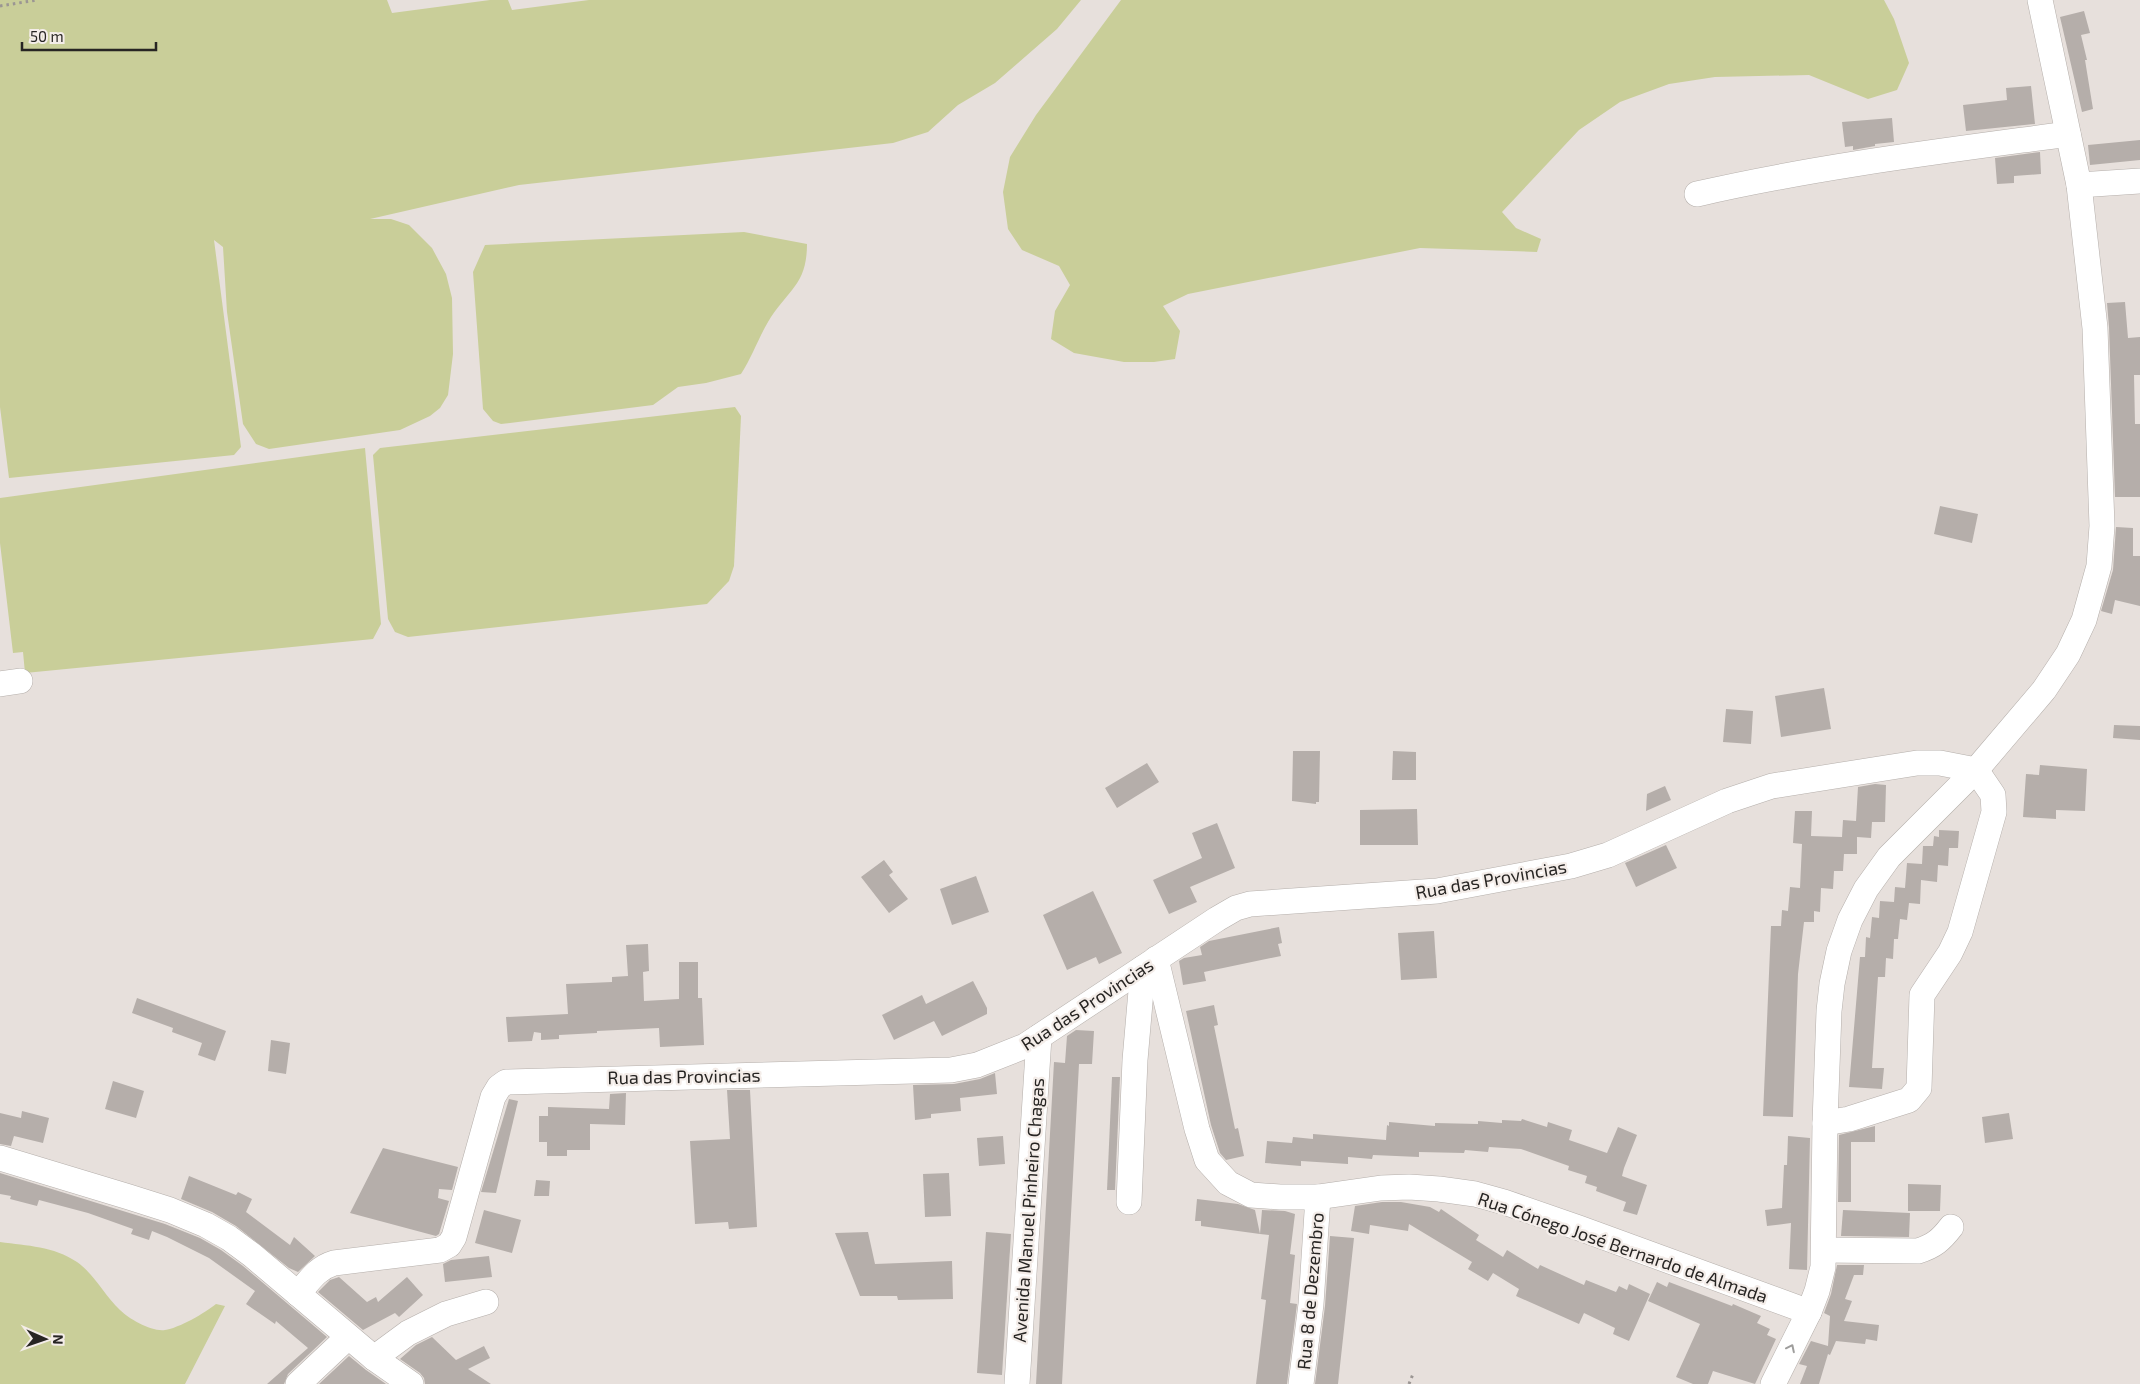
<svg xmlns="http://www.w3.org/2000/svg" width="2140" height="1384" viewBox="0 0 2140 1384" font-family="'Exo 2',sans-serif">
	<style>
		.green { fill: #c9ce99 }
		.building { fill: #b5aeaa }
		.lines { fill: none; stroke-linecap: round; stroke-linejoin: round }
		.minor-casing { stroke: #b5afab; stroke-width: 26 }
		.path { stroke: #9b9693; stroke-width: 3; stroke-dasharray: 2.5 4; stroke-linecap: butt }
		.minor { stroke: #fff; stroke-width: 25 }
		.oneway { stroke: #9e9d9c }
		.labels { text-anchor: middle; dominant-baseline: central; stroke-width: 4.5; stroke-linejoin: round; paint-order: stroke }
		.street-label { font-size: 18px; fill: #272523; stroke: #f4ede9 }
	</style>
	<rect width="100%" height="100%" fill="#e7e0dc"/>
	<g class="green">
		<polygon points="0,0 387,0 392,13 490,0 508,0 512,10 589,0 1081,0 1057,29 995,83 958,105 928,132 893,143 519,185 370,219 391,219 409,225 432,248 446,274 452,298 453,354 448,395 440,408 430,416 400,430 269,449 256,444 243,424 227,312 223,247 214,240 241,447 234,455 9,478 0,407"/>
		<polygon points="1121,0 1884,0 1894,19 1909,63 1897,90 1868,99 1809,75 1715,77 1669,84 1620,102 1579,130 1502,212 1516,228 1541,239 1537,252 1420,248 1188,294 1163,306 1180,331 1175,359 1154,362 1124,362 1074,353 1051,339 1055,311 1070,285 1059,266 1022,250 1008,229 1003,192 1010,157 1036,115"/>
		<path d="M 744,232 L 807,244 C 807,286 787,290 768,322 C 758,339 752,357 741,374 L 706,383 L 678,387 L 653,405 L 501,424 L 493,421 L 483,409 L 473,272 L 485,245 Z"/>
		<polygon points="735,407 741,416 734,566 729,581 707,604 408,637 395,632 388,619 373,455 380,448"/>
		<polygon points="365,448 381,624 373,639 25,673 23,652 13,653 0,543 0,498"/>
		<path d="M 0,1242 C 28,1246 53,1246 77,1262 C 95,1275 104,1295 120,1310 C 129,1319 152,1332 165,1330 C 179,1328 205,1313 216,1304 L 225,1306 L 185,1384 L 0,1384 Z"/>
	</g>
	<g class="building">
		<polygon points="2084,11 2090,33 2081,35 2087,60 2085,60 2093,109 2082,112 2060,17"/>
		<polygon points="2031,86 2035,124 1966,131 1963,105 2007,100 2006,88"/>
		<polygon points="1892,118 1894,142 1875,144 1875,146 1853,150 1853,146 1845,147 1842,122"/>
		<polygon points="2140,140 2140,160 2090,165 2088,145"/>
		<polygon points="2040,152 2041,174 2014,176 2014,183 1997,184 1995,158"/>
		<polygon points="2125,302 2128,338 2140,337 2140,375 2134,375 2135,424 2140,424 2140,497 2115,497 2109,327 2107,303"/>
		<polygon points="1940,506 1978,514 1972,543 1934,534"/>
		<polygon points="2116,527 2133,528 2133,556 2140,556 2140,606 2115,600 2112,614 2101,611 2113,570"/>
		<polygon points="1824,688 1831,729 1781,737 1775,696"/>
		<polygon points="1726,709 1753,711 1751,744 1723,742"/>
		<polygon points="2114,725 2140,726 2140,740 2113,738"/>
		<polygon points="1293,751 1320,751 1319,802 1316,802 1316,804 1292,801"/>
		<polygon points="1393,751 1416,752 1416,780 1392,780"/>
		<polygon points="1147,763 1159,782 1117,808 1105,788"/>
		<polygon points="2040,765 2087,769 2085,811 2056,810 2056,819 2023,817 2026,774 2039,775"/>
		<polygon points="1875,784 1886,785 1885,822 1872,822 1871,838 1857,837 1857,854 1844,854 1843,871 1834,871 1833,889 1821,888 1820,912 1814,911 1814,922 1804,922 1798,974 1793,1117 1763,1116 1771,926 1781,926 1782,910 1788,911 1790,887 1800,888 1802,844 1793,843 1795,811 1812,811 1811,836 1842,837 1843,820 1856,821 1858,787"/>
		<polygon points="1665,786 1671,800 1646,811 1647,794"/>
		<polygon points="1417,809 1418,845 1360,845 1360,810"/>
		<polygon points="1217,823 1235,868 1190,887 1197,902 1169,914 1153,880 1202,858 1192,833"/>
		<polygon points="1939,830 1959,831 1958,848 1949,848 1948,866 1938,865 1937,882 1921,880 1920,904 1909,903 1907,920 1900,919 1898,939 1894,939 1893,959 1886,958 1885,977 1878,977 1872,1068 1884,1068 1882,1089 1849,1087 1860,957 1865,957 1866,937 1870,938 1872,917 1879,918 1880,901 1894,902 1895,887 1905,888 1907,863 1922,864 1923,846 1933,846 1934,836 1939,837"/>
		<polygon points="1666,845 1677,868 1636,887 1625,863"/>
		<polygon points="884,860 893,872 889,875 908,899 889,913 861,877"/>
		<polygon points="976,876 989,912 952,925 940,889"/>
		<polygon points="1093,891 1122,953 1099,964 1096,957 1067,970 1043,915"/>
		<polygon points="1279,927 1282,943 1278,944 1281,956 1204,972 1206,981 1183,985 1179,961 1184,958 1202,955 1200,947 1209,941"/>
		<polygon points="1434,931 1437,978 1401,980 1398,933"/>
		<polygon points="648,944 649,971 643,972 644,1001 679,999 679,962 698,962 698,998 702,998 704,1045 660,1047 659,1028 597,1031 597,1033 559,1035 559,1039 541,1040 541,1033 534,1032 532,1041 508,1042 506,1017 568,1014 566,984 612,982 612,977 628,976 626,945"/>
		<polygon points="973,981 987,1008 987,1014 942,1036 934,1021 894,1040 882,1015 922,995 926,1004"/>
		<polygon points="137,998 226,1031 215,1061 198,1055 202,1043 172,1032 173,1028 132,1013"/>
		<polygon points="1214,1005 1218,1025 1214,1026 1235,1129 1238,1128 1244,1156 1226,1160 1220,1153 1211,1125 1186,1011"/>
		<polygon points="1076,1030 1094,1031 1092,1064 1079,1064 1062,1384 1036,1384 1054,1062 1065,1063 1067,1036"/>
		<polygon points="271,1040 290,1043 286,1074 268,1071"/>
		<polygon points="995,1073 997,1094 960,1098 961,1111 931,1114 931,1118 915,1120 913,1085 954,1084 980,1079"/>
		<polygon points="1112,1077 1120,1077 1115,1190 1107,1190"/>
		<polygon points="113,1081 144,1091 136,1118 105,1109"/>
		<polygon points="727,1090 750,1090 757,1227 729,1229 728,1222 695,1224 690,1141 730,1139"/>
		<polygon points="626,1093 625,1125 590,1124 590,1150 567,1150 567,1156 547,1156 547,1142 539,1142 539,1116 548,1116 548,1107 609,1109 610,1094"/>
		<polygon points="509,1099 518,1101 496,1193 481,1192"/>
		<polygon points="22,1111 49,1118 43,1143 14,1136 11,1146 0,1144 0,1113 21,1118"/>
		<polygon points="2009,1113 2013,1139 1985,1143 1982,1117"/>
		<polygon points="1522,1119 1547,1127 1548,1122 1572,1130 1569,1140 1607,1153 1618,1127 1637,1135 1624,1168 1622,1176 1647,1185 1637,1215 1623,1211 1626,1202 1596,1191 1597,1187 1585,1183 1587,1176 1568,1170 1569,1166 1521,1149 1489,1147 1488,1152 1465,1150 1464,1153 1419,1152 1419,1157 1373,1155 1372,1159 1348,1157 1348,1164 1301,1161 1301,1166 1265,1163 1267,1141 1292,1143 1293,1137 1313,1139 1313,1134 1386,1140 1387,1125 1389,1126 1389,1122 1435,1126 1435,1123 1478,1124 1478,1121 1502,1123 1502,1120 1521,1121"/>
		<polygon points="1875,1126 1875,1142 1851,1142 1851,1202 1838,1202 1839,1135"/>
		<polygon points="1003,1136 1005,1164 979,1166 977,1138"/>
		<polygon points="1788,1136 1810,1138 1807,1270 1789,1269 1791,1223 1767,1226 1765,1210 1782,1208 1784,1165 1787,1165"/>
		<polygon points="383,1148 458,1167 452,1190 439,1189 438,1198 449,1201 439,1234 436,1236 350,1213"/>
		<polygon points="0,1173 165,1224 200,1238 221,1250 243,1266 327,1337 288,1374 284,1384 267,1384 308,1348 276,1321 275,1324 246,1304 255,1291 209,1258 167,1237 152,1231 149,1240 131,1234 133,1229 88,1213 39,1200 37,1206 10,1199 11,1196 0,1194"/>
		<polygon points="949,1173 951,1216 925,1217 923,1174"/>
		<polygon points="189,1176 236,1195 238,1192 252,1199 246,1212 290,1245 294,1237 315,1256 298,1272 289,1268 236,1226 212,1212 181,1199"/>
		<polygon points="536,1180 550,1181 549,1196 534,1196"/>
		<polygon points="1908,1184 1941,1185 1940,1211 1908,1211"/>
		<polygon points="1197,1199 1238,1204 1255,1210 1260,1234 1201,1226 1201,1221 1195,1221"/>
		<polygon points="1382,1202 1401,1202 1430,1207 1439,1212 1441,1209 1479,1235 1476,1240 1503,1257 1507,1250 1538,1269 1540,1265 1584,1285 1586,1280 1616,1292 1619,1286 1627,1290 1629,1284 1650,1294 1629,1341 1613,1334 1615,1328 1584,1313 1579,1324 1516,1296 1519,1289 1493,1273 1488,1281 1468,1269 1472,1262 1409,1224 1408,1231 1370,1225 1369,1234 1351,1231 1355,1206"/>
		<polygon points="484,1210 521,1220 512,1253 475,1243"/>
		<polygon points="1262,1210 1285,1211 1295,1214 1290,1254 1295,1255 1290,1303 1297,1304 1287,1384 1256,1384 1266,1300 1261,1299 1269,1235 1260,1234"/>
		<polygon points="1843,1210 1910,1213 1909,1237 1841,1236"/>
		<polygon points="868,1232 875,1264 952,1261 953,1299 898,1300 897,1296 860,1296 835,1233"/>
		<polygon points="986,1232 1011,1234 1002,1375 977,1373"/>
		<polygon points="1330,1236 1354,1238 1338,1384 1315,1384 1325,1306"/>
		<polygon points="489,1256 492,1277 445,1282 443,1264 451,1260"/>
		<polygon points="1837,1265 1864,1265 1863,1275 1854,1275 1845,1299 1852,1301 1844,1321 1879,1325 1877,1341 1866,1339 1865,1344 1836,1341 1830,1355 1828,1354 1819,1384 1800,1384 1807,1366 1799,1364 1811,1341 1828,1346 1830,1316 1824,1313 1831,1294"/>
		<polygon points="339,1277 367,1302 376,1297 378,1302 407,1277 423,1295 399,1317 395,1313 363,1330 318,1292 330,1280"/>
		<polygon points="1657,1282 1667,1287 1669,1282 1732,1306 1733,1304 1761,1316 1757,1323 1770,1329 1767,1335 1776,1339 1755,1384 1713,1371 1708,1384 1693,1384 1676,1377 1700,1324 1648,1301"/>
		<polygon points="432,1337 456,1360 484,1346 490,1358 468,1369 491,1384 425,1384 424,1378 420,1373 400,1359 416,1345"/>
		<polygon points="349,1356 366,1370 386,1384 319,1384"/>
	</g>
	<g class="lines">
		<defs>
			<g id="minor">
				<polyline points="2079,185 2140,181"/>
				<path d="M 1697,194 C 1819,166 1943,151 2068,134"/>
				<polyline points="0,684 20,681"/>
				<polyline points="1156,959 1197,1129 1207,1160 1228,1183 1251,1195 1280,1197 1318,1197 1381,1188 1409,1187 1439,1189 1475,1194 1504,1202 1579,1228 1809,1312"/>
				<polyline points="0,1158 129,1197 170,1210 206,1225 229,1238 252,1255 374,1358 411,1384"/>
				<polyline points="1129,1202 1135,1060 1143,968"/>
				<path d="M 1824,1250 L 1918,1251 C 1934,1246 1941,1240 1951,1227"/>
				<path d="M 298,1294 C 309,1281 317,1268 334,1263 L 440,1250 L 449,1245 L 454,1237 L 493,1097 L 499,1087 L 506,1082 L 951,1070 L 977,1065 L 1025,1046 L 1217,919 L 1236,908 L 1250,904 L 1437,891 L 1571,866 L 1608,855 L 1727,801 L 1772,786 L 1917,763 L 1940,763 L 1976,770 L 1993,795 L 1994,812 L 1960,932 L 1950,953 L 1922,995 L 1919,1088 L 1909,1100 L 1849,1119 L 1825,1123"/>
				<polyline points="374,1358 408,1333 446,1314 486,1302"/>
				<polyline points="298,1384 348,1337"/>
				<polyline points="1017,1384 1039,1037"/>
				<polyline points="1301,1384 1311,1304 1318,1197"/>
				<polyline points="1773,1384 1809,1312 1817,1291 1823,1267 1825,1123 1829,1011 1832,984 1839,951 1850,920 1866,889 1889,857 1976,770 2044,690 2068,654 2084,620 2099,566 2102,526 2095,328 2079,185 2040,0"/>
			</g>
		</defs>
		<use href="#minor" class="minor-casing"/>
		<g class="path">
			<polyline points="0,6 37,0"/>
			<polyline points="1409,1384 1413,1374"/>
		</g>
		<use href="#minor" class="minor"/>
	</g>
	<defs><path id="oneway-chevron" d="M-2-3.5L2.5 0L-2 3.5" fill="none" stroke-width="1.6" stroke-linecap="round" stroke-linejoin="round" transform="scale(1.25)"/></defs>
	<use class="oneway" href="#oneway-chevron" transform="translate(1791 1348) rotate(-64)"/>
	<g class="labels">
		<g class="street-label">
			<text transform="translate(1491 879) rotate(-10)">Rua das Provincias</text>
			<text transform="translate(1087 1004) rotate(-33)">Rua das Provincias</text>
			<text transform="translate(684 1076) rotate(-1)">Rua das Provincias</text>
			<text transform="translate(1028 1210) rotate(-86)">Avenida Manuel Pinheiro Chagas</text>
			<text transform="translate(1623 1247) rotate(19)">Rua Cónego José Bernardo de Almada</text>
			<text transform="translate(1310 1291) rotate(-85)">Rua 8 de Dezembro</text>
		</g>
	</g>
	<g transform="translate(45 1339) rotate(92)" stroke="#f4ede9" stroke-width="4" paint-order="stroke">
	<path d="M0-4L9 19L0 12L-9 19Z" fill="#272523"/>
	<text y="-8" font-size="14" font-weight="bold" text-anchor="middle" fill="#272523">N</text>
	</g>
	<path d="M22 42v8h134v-8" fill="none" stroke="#272523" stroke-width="2.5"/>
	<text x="30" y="42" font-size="15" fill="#272523" stroke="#f4ede9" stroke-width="4" paint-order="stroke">50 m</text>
</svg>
